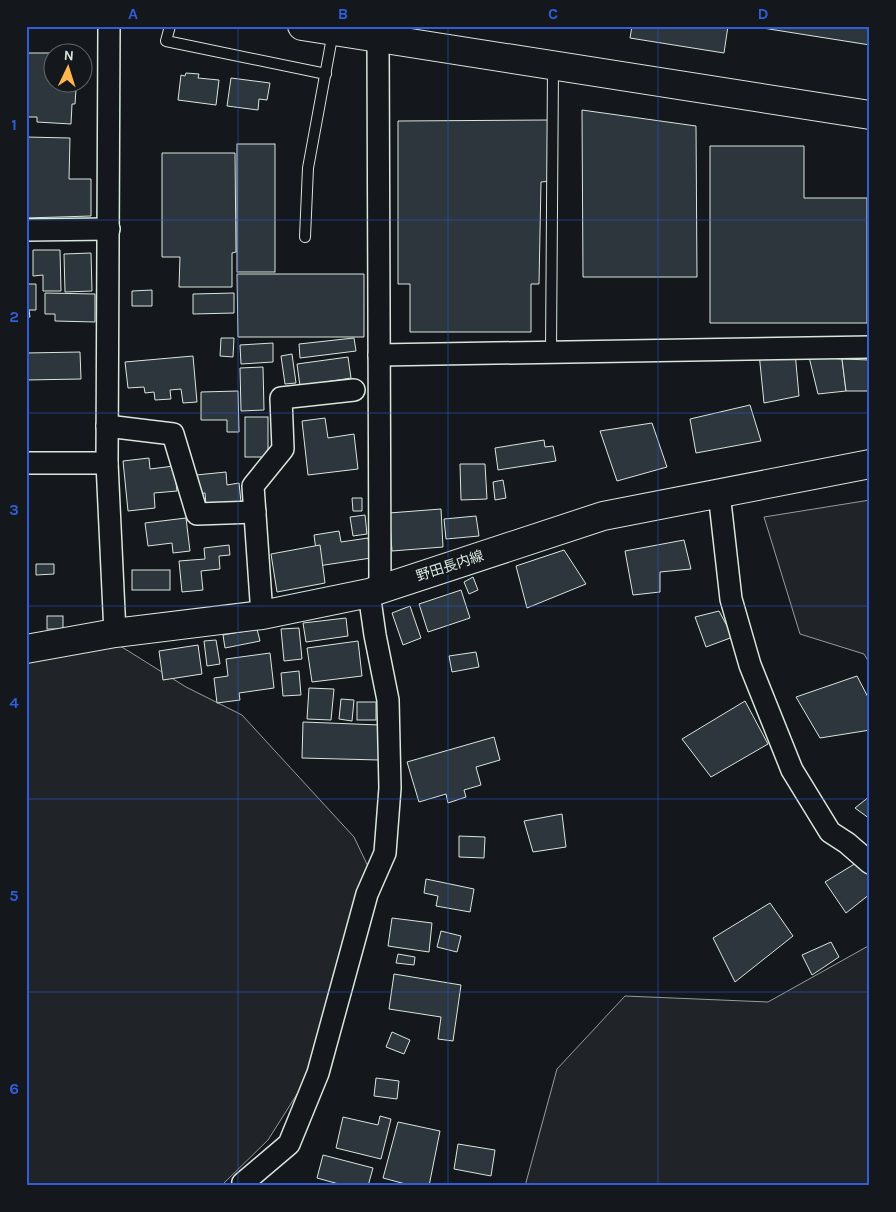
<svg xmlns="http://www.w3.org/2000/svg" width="896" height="1212" viewBox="0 0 896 1212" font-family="Karla,'Noto Sans JP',sans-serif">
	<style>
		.green { fill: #202428; stroke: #939e99 }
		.building { fill: #2c363c; stroke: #d8e6dc }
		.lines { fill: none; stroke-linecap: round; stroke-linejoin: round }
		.lane-casing { stroke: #d8e6dc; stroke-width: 12 }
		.street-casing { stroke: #d8e6dc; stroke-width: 24 }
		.secondary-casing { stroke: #d8e6dc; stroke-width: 30 }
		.lane { stroke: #14181c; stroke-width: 10 }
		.street { stroke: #14181c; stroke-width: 21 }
		.secondary { stroke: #14181c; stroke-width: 28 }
		.grid { fill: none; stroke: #305dd8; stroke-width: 1; stroke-opacity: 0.55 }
		.labels { text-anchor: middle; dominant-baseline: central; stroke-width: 4; stroke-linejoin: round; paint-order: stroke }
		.street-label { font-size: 14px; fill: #d8e6dc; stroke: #14181c }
		.neatline { fill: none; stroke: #305dd8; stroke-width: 2 }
		.grid-label { font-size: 16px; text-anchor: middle; font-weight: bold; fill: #305dd8 }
	</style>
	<rect width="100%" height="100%" fill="#14181c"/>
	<g class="green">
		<polygon points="870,500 870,664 864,654 800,634 764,517"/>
		<polygon points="93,629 186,687 242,715 354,837 376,883 340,1026 268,1140 224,1183 225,1186 26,1186 26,641"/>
		<polygon points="870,945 870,1186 525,1186 557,1069 625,996 768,1002"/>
	</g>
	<g class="building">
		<polygon points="632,26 728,26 724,53 630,38"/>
		<polygon points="750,26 870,26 870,45"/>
		<polygon points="26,53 52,53 52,82 68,82 68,88 76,89 75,104 72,104 71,124 37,122 37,117 26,117"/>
		<polygon points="186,73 199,74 198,78 219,80 216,105 178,100 181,75 185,76"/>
		<polygon points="231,78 270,83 267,100 259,99 258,110 227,106"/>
		<polygon points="582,110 696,126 697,277 583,277"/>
		<polygon points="549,120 551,181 541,182 539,284 531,284 531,332 410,332 410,284 398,284 398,121"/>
		<polygon points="26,137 70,138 69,179 91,179 91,216 26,218"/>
		<rect x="237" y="144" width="38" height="128"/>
		<polygon points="710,146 804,146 804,198 867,198 867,323 710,323"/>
		<polygon points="162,153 235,153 236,252 232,253 232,287 179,287 180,257 162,257"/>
		<polygon points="33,250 60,250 61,291 43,291 43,275 33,276"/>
		<polygon points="91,253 92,291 65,292 64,254"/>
		<polygon points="237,274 364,274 364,337 238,337"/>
		<polygon points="26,284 36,284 36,310 29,310 30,317 26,317"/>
		<polygon points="152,290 152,306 132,306 132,291"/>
		<polygon points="45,293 95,294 95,322 55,321 55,314 45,314"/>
		<polygon points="234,293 234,313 193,314 193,294"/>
		<polygon points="221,338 234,338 233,357 220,356"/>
		<polygon points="354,338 356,351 300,358 299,344"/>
		<polygon points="273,343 273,362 241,364 240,345"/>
		<polygon points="80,352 81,379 26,380 26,353"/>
		<polygon points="795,352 799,396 764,403 759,353"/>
		<polygon points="292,354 296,383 285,384 281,356"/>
		<polygon points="193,356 197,402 183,403 181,389 170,390 171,399 155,400 154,392 145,393 144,387 128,388 125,362"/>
		<polygon points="348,357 351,378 300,386 297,364"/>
		<polygon points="809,357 842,359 846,391 818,394"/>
		<polygon points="842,359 870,360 870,391 846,391"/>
		<polygon points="263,367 264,410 241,411 240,368"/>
		<polygon points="238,391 239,432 227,432 227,420 201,420 201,392"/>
		<polygon points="750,405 761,441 696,453 690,419"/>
		<rect x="245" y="417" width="23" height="40"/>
		<polygon points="325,418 328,438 354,434 358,469 308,475 302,421"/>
		<polygon points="652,423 667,467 617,481 600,431"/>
		<polygon points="544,440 545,447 553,446 556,461 498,470 495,448"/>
		<polygon points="149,458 150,469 174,466 177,491 154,493 155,508 128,511 123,461"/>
		<polygon points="460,464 485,464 487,499 461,500"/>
		<polygon points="226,472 227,485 239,483 241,502 206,505 205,493 198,494 196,475"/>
		<polygon points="503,480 506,498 495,500 493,482"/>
		<polygon points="352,498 362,498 362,511 353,511"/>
		<polygon points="441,509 443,547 392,551 389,513"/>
		<polygon points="365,515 367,534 353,536 350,517"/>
		<polygon points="476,516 479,536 446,539 444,519"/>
		<polygon points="186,518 190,551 173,553 172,543 148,546 145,523"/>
		<polygon points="339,531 341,542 368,538 371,558 318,566 314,535"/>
		<polygon points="684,540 691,569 660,572 660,592 633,595 625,551"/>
		<polygon points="229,545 230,555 219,556 220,569 201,571 203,590 182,592 179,561 205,559 204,548"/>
		<polygon points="320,545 325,583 277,592 271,554"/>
		<polygon points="564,550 586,584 527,608 516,566"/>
		<polygon points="36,564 54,564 54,574 36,575"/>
		<rect x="132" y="570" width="38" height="20"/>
		<polygon points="473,577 478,590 469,594 464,582"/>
		<polygon points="461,590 470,618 428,632 419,604"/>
		<polygon points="410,606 421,638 403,645 392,613"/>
		<polygon points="719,611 733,637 706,647 695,617"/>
		<rect x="47" y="616" width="16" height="13"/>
		<polygon points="346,618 348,636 306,642 303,623"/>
		<polygon points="299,628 302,659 284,661 281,629"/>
		<polygon points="257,629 260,641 225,648 223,635"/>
		<polygon points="216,640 220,664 207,666 204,641"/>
		<polygon points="358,641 362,676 312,682 307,648"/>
		<polygon points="198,645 202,674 163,680 159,651"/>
		<polygon points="476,652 479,667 452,672 449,656"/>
		<polygon points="270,653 274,688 239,693 240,700 217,703 214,678 228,676 226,659"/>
		<polygon points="299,671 301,695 283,696 281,673"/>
		<polygon points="857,676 870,701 870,730 820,738 796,697"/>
		<polygon points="309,688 334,689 331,720 307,719"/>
		<polygon points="341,699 354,700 352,721 339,719"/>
		<polygon points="745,701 768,744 711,777 682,739"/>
		<rect x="357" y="702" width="19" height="18"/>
		<polygon points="303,722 380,725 379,760 302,758"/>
		<polygon points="494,737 500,760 476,767 481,785 464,790 466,797 448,803 446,794 419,802 407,762"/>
		<polygon points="870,796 870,819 855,808"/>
		<polygon points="562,814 566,847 533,852 524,821"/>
		<polygon points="459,836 485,837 484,858 459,857"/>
		<polygon points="861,860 870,869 870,894 846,913 825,882"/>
		<polygon points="426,879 474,889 470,912 436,906 438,896 424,893"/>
		<polygon points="770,903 793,936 735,982 713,938"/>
		<polygon points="392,918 432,923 429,952 388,946"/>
		<polygon points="441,931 461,936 457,952 437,947"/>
		<polygon points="831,942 839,957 812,975 802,955"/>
		<polygon points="398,954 415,957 414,965 396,963"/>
		<polygon points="394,974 461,985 453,1041 438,1039 441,1017 389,1009"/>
		<polygon points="392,1032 410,1040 404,1054 386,1047"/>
		<polygon points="376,1078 399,1081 397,1099 374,1096"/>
		<polygon points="380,1116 391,1119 381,1159 336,1148 343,1117 378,1125"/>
		<polygon points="398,1122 440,1131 429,1186 413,1186 383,1178"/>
		<polygon points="458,1144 495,1150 491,1176 454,1169"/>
		<polygon points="323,1155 373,1168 368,1186 346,1186 317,1178"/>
	</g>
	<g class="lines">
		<defs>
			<g id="lane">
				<polyline points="170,26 166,41 326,74"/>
				<polyline points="305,237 308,168 333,32"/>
				<polyline points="551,352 553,66"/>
			</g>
			<g id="street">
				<polyline points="109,26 107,463 115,633"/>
				<polyline points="378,37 380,589"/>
				<polyline points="26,230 109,229"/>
				<polyline points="379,355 870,347"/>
				<polyline points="107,426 173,434 197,514 255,512"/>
				<polyline points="26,463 107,463"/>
				<polyline points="719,493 731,599 750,665 792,770 830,832 847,843 870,863"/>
				<polyline points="262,615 253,486 283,449 281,398 354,390"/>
				<polyline points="244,1186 243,1183 289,1144 318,1073 367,894 385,853 390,788 388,700 375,635 369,593"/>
			</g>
			<g id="secondary">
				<polyline points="302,26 870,115"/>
				<polyline points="26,649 115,633 262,615 369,593 603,516 870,464"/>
			</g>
		</defs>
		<use href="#lane" class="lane-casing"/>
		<use href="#street" class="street-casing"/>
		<use href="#secondary" class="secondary-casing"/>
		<use href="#lane" class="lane"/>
		<use href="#street" class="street"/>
		<use href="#secondary" class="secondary"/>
	</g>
	<path class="grid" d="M 238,26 L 238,1186M 448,26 L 448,1186M 658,26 L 658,1186M 26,220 L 870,220M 26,413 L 870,413M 26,606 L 870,606M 26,799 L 870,799M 26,992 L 870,992"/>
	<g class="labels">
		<g class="street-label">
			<text transform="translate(450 566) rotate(-18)">野田長内線</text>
		</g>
	</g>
	<rect width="896" height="1212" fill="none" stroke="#14181c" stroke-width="55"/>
	<g transform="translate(68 68) rotate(4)"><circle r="24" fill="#14181c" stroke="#626a69"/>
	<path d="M0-4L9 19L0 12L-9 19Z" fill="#ffb74d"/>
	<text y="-8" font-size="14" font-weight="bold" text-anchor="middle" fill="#d8e6dc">N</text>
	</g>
	<rect x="28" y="28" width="840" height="1156" class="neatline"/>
	<g class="grid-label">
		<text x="133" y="19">A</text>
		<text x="343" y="19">B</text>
		<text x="553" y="19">C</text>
		<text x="763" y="19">D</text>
		<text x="14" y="130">1</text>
		<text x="14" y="322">2</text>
		<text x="14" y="515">3</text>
		<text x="14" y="708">4</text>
		<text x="14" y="901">5</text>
		<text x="14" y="1094">6</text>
	</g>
</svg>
